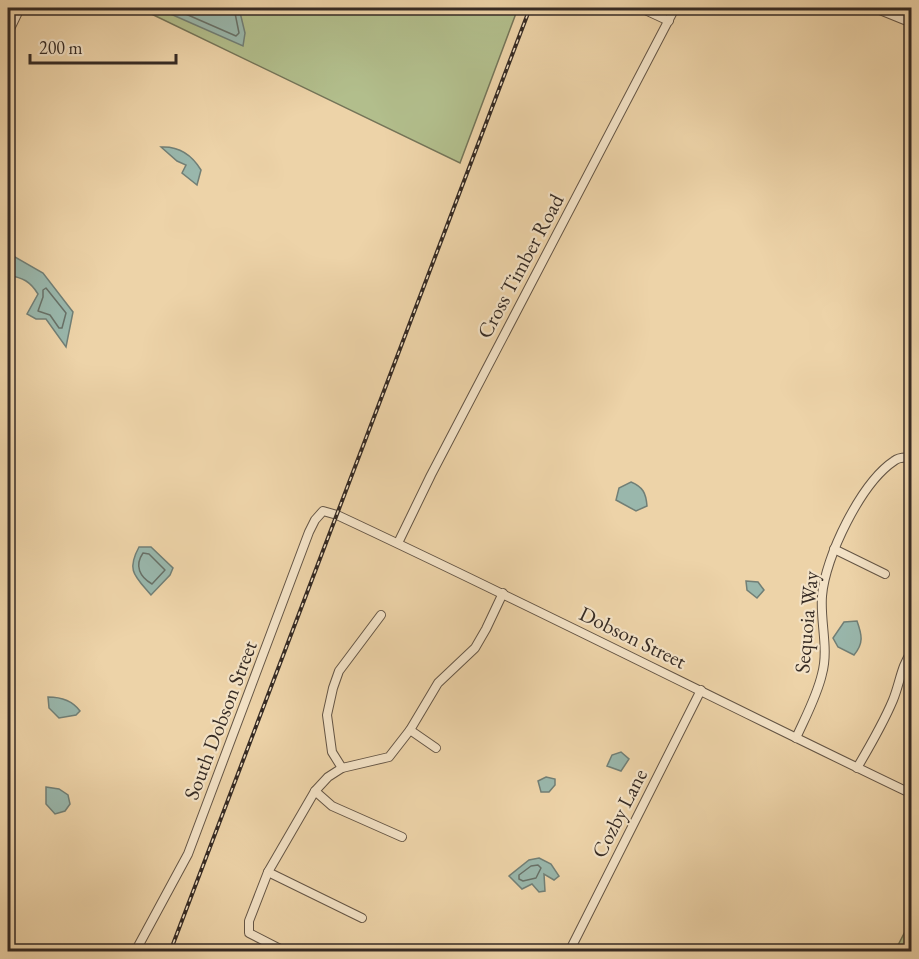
<svg xmlns="http://www.w3.org/2000/svg" width="919" height="959" viewBox="0 0 919 959" font-family="'EB Garamond',serif">
	<style>
		.green { fill: #b2be8c; stroke: #747458; stroke-width: 1.5 }
		.water { fill: #99b7ac; stroke: #717f76; stroke-width: 1.5 }
		.lines { fill: none; stroke-linecap: round; stroke-linejoin: round }
		.shore { stroke: #687168; stroke-width: 1.5 }
		.minor-casing { stroke: #645545; stroke-width: 10 }
		.minor { stroke: #f3e2c6; stroke-width: 8 }
		.rail-casing { stroke: #362b24; stroke-width: 4 }
		.rail { stroke: #f3e2c6; stroke-width: 1.5; stroke-dasharray: 4.5; stroke-linecap: butt }
		.labels { text-anchor: middle; dominant-baseline: central; stroke-width: 4.5; stroke-linejoin: round; paint-order: stroke }
		.street-label { font-size: 21px; fill: #362b24; stroke: #f3e2c6 }
	</style>
	<rect width="100%" height="100%" fill="#edd3a8"/>
	<filter id="stains"><feTurbulence type="fractalNoise" baseFrequency=".00333" numOctaves="4"/><feColorMatrix values="0 0 0 0 .2 0 0 0 0 .09 0 0 0 0 .02 0 0 0 .5 -.17"/></filter>
	<radialGradient id="worn" r=".72"><stop offset=".6" stop-color="#630" stop-opacity="0"/><stop offset="1" stop-color="#630" stop-opacity=".3"/></radialGradient>
	<g class="green">
		<polygon points="139,8 518,8 460,163"/>
		<polygon points="911,920 911,951 895,951"/>
	</g>
	<g class="water">
		<polygon points="157,8 239,8 245,33 243,46"/>
		<path d="M 161,147 C 180,146 192,155 201,170 L 197,185 L 182,173 L 186,165 L 177,161 Z"/>
		<path d="M 8,253 L 43,273 L 73,312 L 66,347 L 46,319 L 36,319 L 27,314 L 38,294 C 30,281 23,278 8,275 Z"/>
		<path d="M 631,482 C 643,487 646,493 647,506 L 636,511 L 616,500 L 619,488 Z"/>
		<path d="M 139,547 L 151,547 L 173,568 L 170,575 L 151,595 C 135,576 126,571 139,547 Z"/>
		<polygon points="746,581 758,582 764,590 757,598 747,590"/>
		<path d="M 857,621 C 862,635 864,643 854,655 L 838,647 L 833,638 L 844,622 Z"/>
		<path d="M 48,697 C 61,697 72,700 80,711 L 76,715 L 59,718 L 49,708 Z"/>
		<polygon points="621,752 629,759 621,771 607,766 612,755"/>
		<polygon points="546,777 555,779 555,785 549,792 541,792 538,781"/>
		<polygon points="46,787 59,789 68,795 70,804 65,811 55,814 46,804"/>
		<polygon points="539,858 551,864 559,876 554,880 544,874 545,891 539,892 532,884 522,889 509,876 529,860"/>
	</g>
	<g class="lines">
		<g class="shore">
			<polyline points="172,8 236,36 239,33 234,8"/>
			<polygon points="46,288 66,313 62,328 59,328 50,315 38,311 43,297 43,290"/>
			<path d="M 143,553 L 149,554 L 165,570 L 152,584 C 140,577 134,566 143,553 Z"/>
			<polygon points="538,865 541,868 536,878 523,881 519,879 519,875 531,866"/>
		</g>
		<defs>
			<g id="minor">
				<polyline points="641,8 669,21"/>
				<polyline points="875,8 912,23"/>
				<polyline points="8,33 20,8"/>
				<polyline points="909,529 912,525"/>
				<polyline points="398,543 431,475 675,8"/>
				<polyline points="834,549 885,574"/>
				<polyline points="410,730 436,748"/>
				<path d="M 796,738 C 805,718 817,696 822,674 C 829,649 820,622 822,596 C 825,557 861,483 894,461 C 899,457 905,457 912,458"/>
				<polyline points="342,768 332,752 327,715 333,688 339,671 381,615"/>
				<path d="M 857,768 C 870,746 883,724 893,700 C 900,683 901,666 912,651"/>
				<polyline points="315,791 332,806 402,837"/>
				<polyline points="268,872 362,918"/>
				<path d="M 135,952 L 188,854 L 309,532 L 315,520 L 323,511 L 337,515 C 530,605 720,702 912,794"/>
				<polyline points="286,952 249,933 249,921 268,872 315,791 328,777 342,768 389,757 410,730 438,683 475,648 486,629 503,593"/>
				<polyline points="569,952 701,690"/>
			</g>
		</defs>
		<use href="#minor" class="minor-casing"/>
		<use href="#minor" class="minor"/>
		<defs>
			<polyline id="rail" points="170,952 530,8"/>
		</defs>
		<use href="#rail" class="rail-casing"/>
		<use href="#rail" class="rail"/>
	</g>
	<g class="labels">
		<g class="street-label">
			<text transform="translate(520 266) rotate(-62)">Cross Timber Road</text>
			<text transform="translate(806 622) rotate(-85)">Sequoia Way</text>
			<text transform="translate(633 637) rotate(26)">Dobson Street</text>
			<text transform="translate(220 720) rotate(-69)">South Dobson Street</text>
			<text transform="translate(619 813) rotate(-63)">Cozby Lane</text>
		</g>
	</g>
	<rect width="919" height="959" fill="none" stroke="#edd3a8" stroke-width="30"/>
	<rect x="9" y="9" width="901" height="941" fill="none" stroke="#362b24" stroke-width="3"/>
	<rect x="15" y="15" width="889" height="929" fill="none" stroke="#362b24" stroke-width="1.5"/>
	<path d="M30 54v9h146v-9" fill="none" stroke="#362b24" stroke-width="3"/>
	<text x="39" y="54" font-size="18" fill="#362b24" stroke="#f3e2c6" stroke-width="4.5" paint-order="stroke">200 m</text>
	<rect width="100%" height="100%" filter="url(#stains)"/>
	<rect width="100%" height="100%" fill="url(#worn)"/>
</svg>
